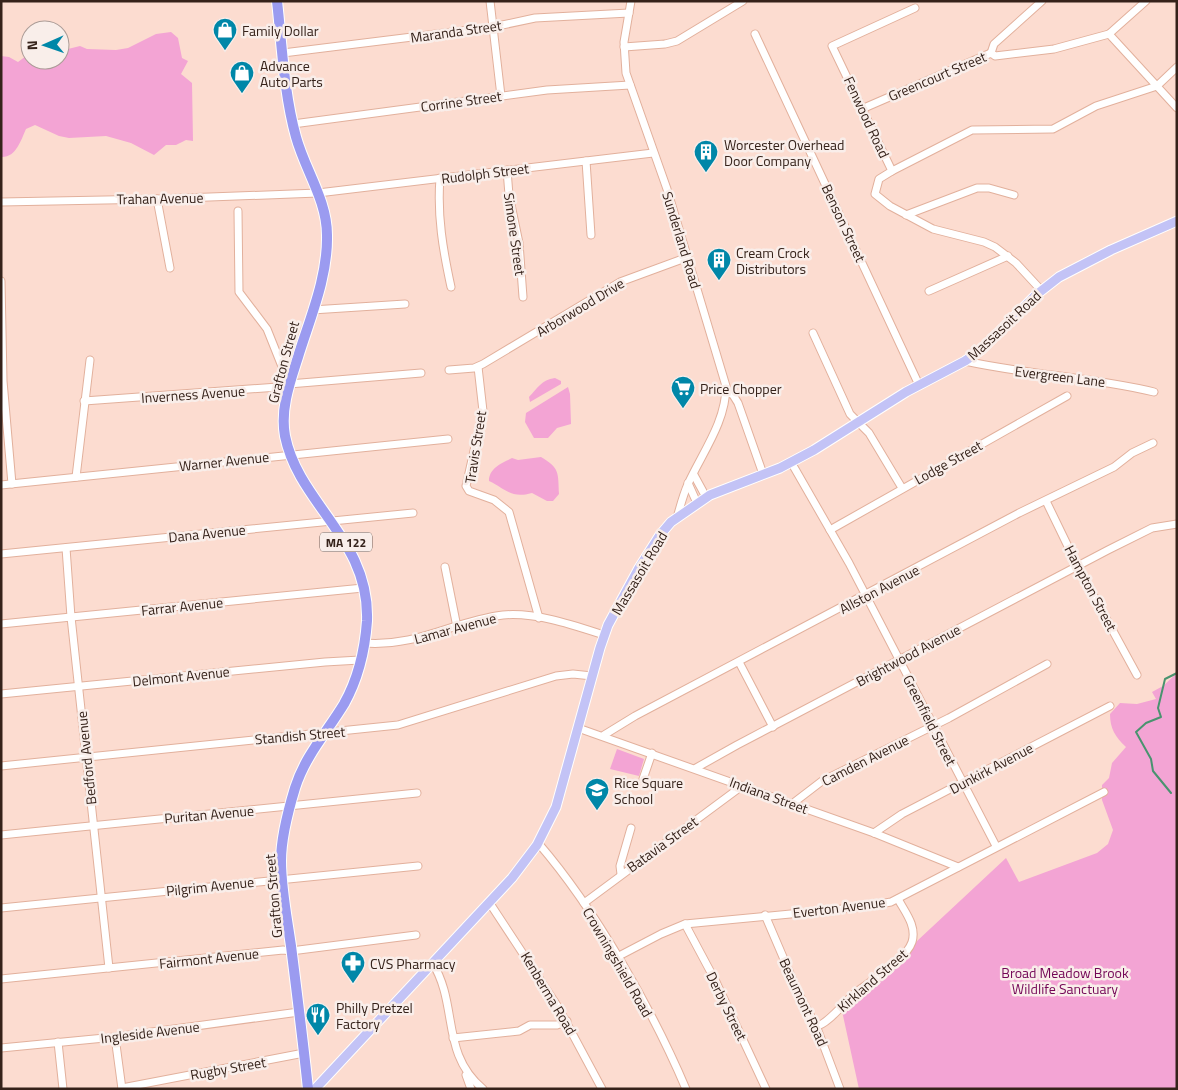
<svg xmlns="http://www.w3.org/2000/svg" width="1178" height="1090" viewBox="0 0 1178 1090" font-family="'Titillium Web',sans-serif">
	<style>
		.green { fill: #f3a4d4 }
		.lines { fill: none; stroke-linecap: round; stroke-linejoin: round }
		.stream { stroke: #49936f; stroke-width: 2 }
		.minor-casing { stroke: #e2b09c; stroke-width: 9 }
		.major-casing { stroke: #fff; stroke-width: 11 }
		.highway-casing { stroke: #fff; stroke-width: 12 }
		.minor { stroke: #fff; stroke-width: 7 }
		.major { stroke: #c3c3f6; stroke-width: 9 }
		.highway { stroke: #9b9bf0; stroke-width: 10 }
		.labels { text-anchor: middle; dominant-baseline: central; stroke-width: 5; stroke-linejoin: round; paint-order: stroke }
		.shield { fill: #f9eeea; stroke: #705f58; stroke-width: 1 }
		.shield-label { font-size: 12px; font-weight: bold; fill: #35221a }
		.poi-label { font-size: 14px; fill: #35221a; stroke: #f9eeea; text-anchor: start }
		.street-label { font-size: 14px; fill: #35221a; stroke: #f9eeea }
		.park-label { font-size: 14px; fill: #730656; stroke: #f9eeea }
	</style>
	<rect width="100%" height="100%" fill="#fcdcd0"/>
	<g class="green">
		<path d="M 171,32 L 178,38 L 182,58 L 188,61 L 181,74 L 192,83 L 193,141 L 186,140 L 176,145 L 166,145 L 154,155 L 131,143 L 106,136 L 69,138 L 59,136 L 35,125 L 26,129 C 21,140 16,158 1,157 L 1,56 L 9,57 L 18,62 L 30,53 L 30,60 L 60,60 L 60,51 L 80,46 L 87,49 L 116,50 L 128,48 L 156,34 Z"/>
		<path d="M 555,378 L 561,381 L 561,384 L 530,402 L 529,397 C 538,388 541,380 555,378 Z"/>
		<polygon points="568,387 570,394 571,424 557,428 548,438 534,438 525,422 526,413"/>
		<path d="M 541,457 C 560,468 558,473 559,494 L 553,501 L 547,501 L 532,493 C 511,499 506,489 489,481 C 489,468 502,463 512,458 L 518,460 Z"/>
		<path d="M 1177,673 L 1177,1089 L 859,1089 L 842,1011 L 1006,858 L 1019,882 L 1097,853 L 1108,844 L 1113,830 L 1102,800 L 1102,785 L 1109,778 L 1112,763 L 1126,747 C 1115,737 1110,728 1110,714 L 1120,703 L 1137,704 L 1156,699 L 1152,692 L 1163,686 Z"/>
		<polygon points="617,749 644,759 639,776 610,769"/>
	</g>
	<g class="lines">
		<polyline class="stream" points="1171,793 1153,771 1151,759 1136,732 1146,723 1161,717 1158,708 1165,679 1177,673"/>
		<defs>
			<g id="minor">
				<polyline points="490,1 501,96"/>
				<path d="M 631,1 L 624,42 L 626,73 L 667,189 L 726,386 C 726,422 702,453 688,484 C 683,495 680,507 677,518"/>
				<polyline points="915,8 832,46 892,171 879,179 875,194 890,206 933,229 984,242 995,247 1016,263 1041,290"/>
				<polyline points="755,34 919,385"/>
				<polyline points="1109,34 1177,108"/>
				<polyline points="624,47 665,44 677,41 743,1"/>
				<polyline points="283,53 493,27 535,18 629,13"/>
				<polyline points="991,53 994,44 1042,1"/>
				<polyline points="864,108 991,53 995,56 1054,49 1109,34 1146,1"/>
				<polyline points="293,124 547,90 630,85"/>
				<polyline points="586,161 591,235"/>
				<polyline points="507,170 509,195 519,243 523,297"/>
				<polyline points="892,171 972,130 1053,129 1096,106 1157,86 1177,67"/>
				<path d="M 440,178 C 437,216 443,250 451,287"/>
				<polyline points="157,199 170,268"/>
				<polyline points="1,202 157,199 318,193 653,153"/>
				<polyline points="238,211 239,292 267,329 289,384"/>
				<polyline points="906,215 977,188 989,188 1014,195"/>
				<polyline points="1,281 3,381 12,484"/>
				<polyline points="929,291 1008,256"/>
				<polyline points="312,310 405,304"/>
				<polyline points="813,333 850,414 869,433 902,488"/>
				<path d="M 965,361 C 1028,375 1092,377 1154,392"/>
				<polyline points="478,367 483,411 466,486 469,491 494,500 509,512 539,618"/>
				<polyline points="449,370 474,368 483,364 620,282 688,257"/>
				<polyline points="726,391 733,395 738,403 763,474"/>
				<polyline points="84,401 278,387 289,384 421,373"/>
				<polyline points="791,462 849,563 996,846"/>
				<polyline points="694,475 706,497"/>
				<polyline points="76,477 90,360"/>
				<polyline points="688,483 697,503"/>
				<polyline points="1,485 448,439"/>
				<polyline points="1046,501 1078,567 1137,675"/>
				<polyline points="830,530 1067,396"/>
				<polyline points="66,548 71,617 109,968"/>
				<polyline points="1,554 413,513"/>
				<polyline points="445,567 457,627"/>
				<polyline points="1,624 363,588"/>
				<path d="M 364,643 C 419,647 453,621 503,615 C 536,612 573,625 604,635"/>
				<polyline points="739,662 773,727"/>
				<polyline points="1,694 325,662 360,660"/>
				<polyline points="578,728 874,833 958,867"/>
				<polyline points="604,735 635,716 1019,513 1114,467 1132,453 1153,443"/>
				<polyline points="1,766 398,725 556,676 573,674 592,676"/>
				<polyline points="696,768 737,745 1108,550 1152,528 1177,524"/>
				<polyline points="643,779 652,753"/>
				<polyline points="792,804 822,781 949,718 1047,664"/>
				<polyline points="874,833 902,814 1110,706"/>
				<polyline points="1,835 417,793"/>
				<path d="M 539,844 C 595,909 652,1009 686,1089"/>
				<polyline points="621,874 620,866 631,828"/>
				<polyline points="489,902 558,1007 602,1089"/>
				<polyline points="584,903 742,786"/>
				<polyline points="1,908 418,866"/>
				<polyline points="765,915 798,992 817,1028 840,1089"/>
				<polyline points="685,924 716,982 766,1089"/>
				<polyline points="617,957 661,934 685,924 863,907 891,902 1104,792"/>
				<path d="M 432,962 C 459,1005 440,1053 483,1089"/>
				<polyline points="1,979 283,950 291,951 416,935"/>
				<path d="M 816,1026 C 826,1026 846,1001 854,994 C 870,981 906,960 912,942 C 917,926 905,912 898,899"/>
				<polyline points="115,1037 122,1089"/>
				<polyline points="453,1038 519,1031 530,1025 557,1025 567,1021"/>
				<polyline points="58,1042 63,1089"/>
				<polyline points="1,1048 115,1037 299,1012"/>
				<polyline points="466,1075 471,1089"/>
				<polyline points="122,1088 304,1053"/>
			</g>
			<polyline id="major" points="315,1089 512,878 537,845 556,807 600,648 608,625 639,568 660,535 671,522 710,495 780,468 814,450 906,392 965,361 981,350 1036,295 1059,277 1111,250 1177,221"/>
			<path id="highway" d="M 277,1 C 282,46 284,94 296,137 C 305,170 327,200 327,235 C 328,277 310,318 298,357 C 290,382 280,409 285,436 C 299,505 370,539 367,621 C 365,649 358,679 344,704 C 327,732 305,756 295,788 C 288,811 281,837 281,861 C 281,889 287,918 291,946 C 297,994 303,1041 308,1089"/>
		</defs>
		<use href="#minor" class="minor-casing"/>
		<use href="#major" class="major-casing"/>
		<use href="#highway" class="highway-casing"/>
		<use href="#minor" class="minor"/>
		<use href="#major" class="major"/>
		<use href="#highway" class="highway"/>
	</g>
	<defs>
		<symbol id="shop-pin" viewBox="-11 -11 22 30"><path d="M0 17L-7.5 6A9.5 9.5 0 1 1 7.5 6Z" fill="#0087a8" stroke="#f9eeea"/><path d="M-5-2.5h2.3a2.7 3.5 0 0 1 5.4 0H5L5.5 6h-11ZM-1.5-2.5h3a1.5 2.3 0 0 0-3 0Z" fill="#fff"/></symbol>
		<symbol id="building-pin" viewBox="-11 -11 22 30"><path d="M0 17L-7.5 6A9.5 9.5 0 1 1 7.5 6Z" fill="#0087a8" stroke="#f9eeea"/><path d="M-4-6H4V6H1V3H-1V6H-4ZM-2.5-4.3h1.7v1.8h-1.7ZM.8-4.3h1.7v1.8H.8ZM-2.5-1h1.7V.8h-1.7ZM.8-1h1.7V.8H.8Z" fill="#fff"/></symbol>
		<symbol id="supermarket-pin" viewBox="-11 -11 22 30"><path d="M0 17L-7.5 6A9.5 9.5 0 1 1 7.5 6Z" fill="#0087a8" stroke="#f9eeea"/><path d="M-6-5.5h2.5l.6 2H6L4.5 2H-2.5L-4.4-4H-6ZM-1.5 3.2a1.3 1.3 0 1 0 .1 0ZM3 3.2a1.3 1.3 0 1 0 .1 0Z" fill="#fff"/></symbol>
		<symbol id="school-pin" viewBox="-11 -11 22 30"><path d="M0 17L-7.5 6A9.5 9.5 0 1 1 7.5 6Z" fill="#0087a8" stroke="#f9eeea"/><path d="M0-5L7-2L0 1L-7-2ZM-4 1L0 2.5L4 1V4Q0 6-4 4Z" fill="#fff"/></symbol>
		<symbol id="pharmacy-pin" viewBox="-11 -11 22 30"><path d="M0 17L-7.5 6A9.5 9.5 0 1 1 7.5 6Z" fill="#0087a8" stroke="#f9eeea"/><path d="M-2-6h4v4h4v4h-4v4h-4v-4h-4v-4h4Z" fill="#fff"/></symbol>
		<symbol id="restaurant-pin" viewBox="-11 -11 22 30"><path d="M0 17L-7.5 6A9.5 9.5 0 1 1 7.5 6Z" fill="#0087a8" stroke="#f9eeea"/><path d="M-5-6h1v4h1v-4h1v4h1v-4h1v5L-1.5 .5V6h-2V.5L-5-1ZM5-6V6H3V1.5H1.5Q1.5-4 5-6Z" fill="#fff"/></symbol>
	</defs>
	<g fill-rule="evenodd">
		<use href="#shop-pin" x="211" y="16" width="28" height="38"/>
		<use href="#shop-pin" x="228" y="59" width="28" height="38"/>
		<use href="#building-pin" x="692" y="138" width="28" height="38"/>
		<use href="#building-pin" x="705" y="246" width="28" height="38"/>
		<use href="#supermarket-pin" x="669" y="374" width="28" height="38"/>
		<use href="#school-pin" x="583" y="776" width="28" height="38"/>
		<use href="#pharmacy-pin" x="339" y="949" width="28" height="38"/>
		<use href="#restaurant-pin" x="304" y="1001" width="28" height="38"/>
	</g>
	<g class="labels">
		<rect class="shield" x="320" y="532.5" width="52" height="19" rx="4"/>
		<g class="shield-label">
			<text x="346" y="542">MA 122</text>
		</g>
		<g class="poi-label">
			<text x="242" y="30">Family Dollar</text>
			<text x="260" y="65">Advance<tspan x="260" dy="16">Auto Parts</tspan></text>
			<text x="724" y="144">Worcester Overhead<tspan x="724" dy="16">Door Company</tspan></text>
			<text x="736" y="252">Cream Crock<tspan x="736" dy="16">Distributors</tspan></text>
			<text x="700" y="388">Price Chopper</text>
			<text x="614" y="782">Rice Square<tspan x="614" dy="16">School</tspan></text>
			<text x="370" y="963">CVS Pharmacy</text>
			<text x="336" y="1007">Philly Pretzel<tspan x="336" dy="16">Factory</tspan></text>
		</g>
		<g class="street-label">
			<text transform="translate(456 31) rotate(-8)">Maranda Street</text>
			<text transform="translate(937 76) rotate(-23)">Greencourt Street</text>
			<text transform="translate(461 101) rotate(-8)">Corrine Street</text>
			<text transform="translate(867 117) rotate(65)">Fenwood Road</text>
			<text transform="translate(485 173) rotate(-7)">Rudolph Street</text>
			<text transform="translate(160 198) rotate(-1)">Trahan Avenue</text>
			<text transform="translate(844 223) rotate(65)">Benson Street</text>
			<text transform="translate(515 234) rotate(82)">Simone Street</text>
			<text transform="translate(682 240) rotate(73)">Sunderland Road</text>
			<text transform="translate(580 307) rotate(-31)">Arborwood Drive</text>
			<text transform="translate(1004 325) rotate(-43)">Massasoit Road</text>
			<text transform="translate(283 362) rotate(-75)">Grafton Street</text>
			<text transform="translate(1060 376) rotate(7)">Evergreen Lane</text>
			<text transform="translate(193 394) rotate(-4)">Inverness Avenue</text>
			<text transform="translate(475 447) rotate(-81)">Travis Street</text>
			<text transform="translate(224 461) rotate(-6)">Warner Avenue</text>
			<text transform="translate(948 462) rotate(-29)">Lodge Street</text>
			<text transform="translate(207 533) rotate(-6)">Dana Avenue</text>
			<text transform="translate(639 573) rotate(-59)">Massasoit Road</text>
			<text transform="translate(1091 588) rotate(62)">Hampton Street</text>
			<text transform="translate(879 589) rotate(-28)">Allston Avenue</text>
			<text transform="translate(182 606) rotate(-6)">Farrar Avenue</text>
			<text transform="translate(455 628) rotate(-15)">Lamar Avenue</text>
			<text transform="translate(908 655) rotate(-28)">Brightwood Avenue</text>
			<text transform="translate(181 676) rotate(-6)">Delmont Avenue</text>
			<text transform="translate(930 720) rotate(63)">Greenfield Street</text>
			<text transform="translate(300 735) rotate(-5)">Standish Street</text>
			<text transform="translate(86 758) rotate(-96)">Bedford Avenue</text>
			<text transform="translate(865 760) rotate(-27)">Camden Avenue</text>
			<text transform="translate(991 768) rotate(-28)">Dunkirk Avenue</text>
			<text transform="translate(769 795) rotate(20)">Indiana Street</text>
			<text transform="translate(209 814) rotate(-5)">Puritan Avenue</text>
			<text transform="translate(662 844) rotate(-36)">Batavia Street</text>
			<text transform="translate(210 886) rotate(-6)">Pilgrim Avenue</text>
			<text transform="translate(273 896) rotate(-95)">Grafton Street</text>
			<text transform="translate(839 907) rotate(-7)">Everton Avenue</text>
			<text transform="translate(209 958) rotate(-6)">Fairmont Avenue</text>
			<text transform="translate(618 962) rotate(60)">Crowningshield Road</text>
			<text transform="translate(872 980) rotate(-41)">Kirkland Street</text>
			<text transform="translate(549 993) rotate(59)">Kenberma Road</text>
			<text transform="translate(804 1002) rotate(65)">Beaumont Road</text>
			<text transform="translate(727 1006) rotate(64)">Derby Street</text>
			<text transform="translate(150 1032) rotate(-7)">Ingleside Avenue</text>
			<text transform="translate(228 1068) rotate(-10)">Rugby Street</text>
		</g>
		<g class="park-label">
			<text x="1065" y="972">Broad Meadow Brook<tspan x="1065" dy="16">Wildlife Sanctuary</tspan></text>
		</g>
	</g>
	<rect width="1178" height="1090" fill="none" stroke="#35221a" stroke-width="5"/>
	<g transform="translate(45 45) rotate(268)"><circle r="24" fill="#f9eeea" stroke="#ab9c97"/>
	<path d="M0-4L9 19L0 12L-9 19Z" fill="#0087a8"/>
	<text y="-8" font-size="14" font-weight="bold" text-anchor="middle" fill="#35221a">N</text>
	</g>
</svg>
